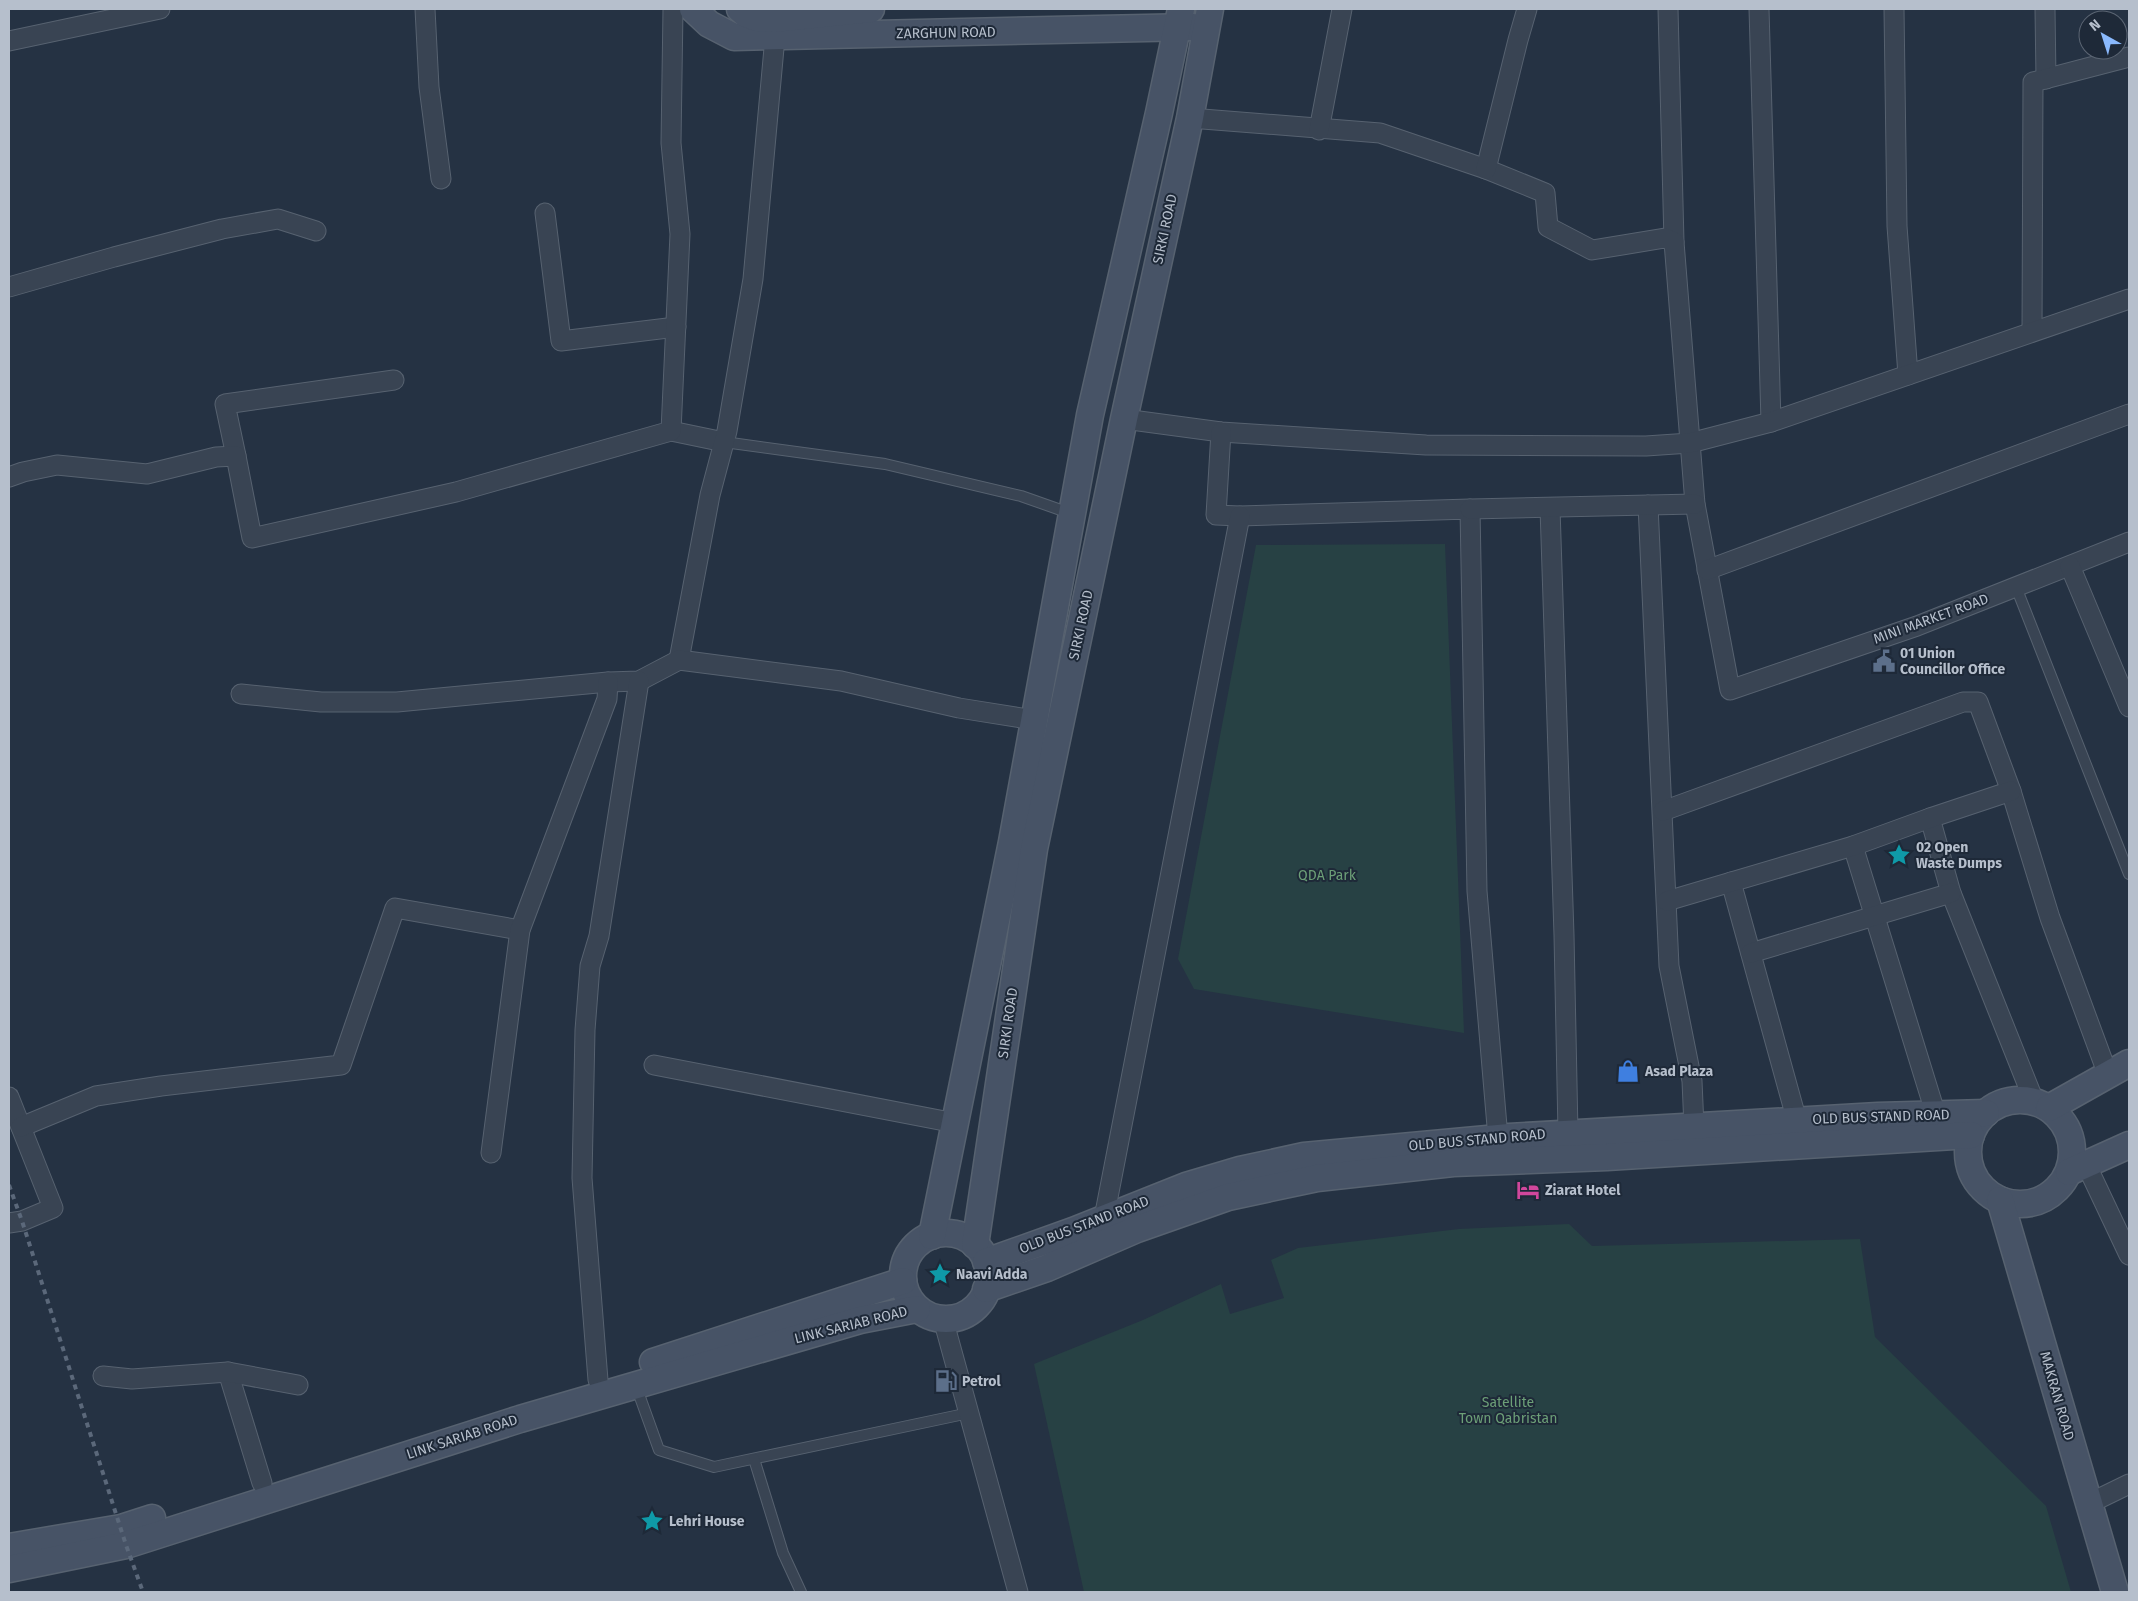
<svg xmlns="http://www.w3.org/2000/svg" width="2138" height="1601" viewBox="0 0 2138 1601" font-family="'Fira Sans',sans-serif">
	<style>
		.green { fill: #274144 }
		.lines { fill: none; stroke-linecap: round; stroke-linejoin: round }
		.lane-casing { stroke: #576270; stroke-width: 12 }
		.street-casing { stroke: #576270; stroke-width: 21 }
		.secondary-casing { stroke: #576270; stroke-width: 29 }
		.lane { stroke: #394453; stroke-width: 10 }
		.street { stroke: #394453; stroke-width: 19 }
		.secondary { stroke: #475366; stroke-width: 26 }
		.rail { stroke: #5b687a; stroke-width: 4; stroke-dasharray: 5 5; stroke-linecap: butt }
		.labels { text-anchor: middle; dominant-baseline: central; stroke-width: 4; stroke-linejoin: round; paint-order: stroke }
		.street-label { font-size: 14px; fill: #b6bfcc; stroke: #1e2938 }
		.poi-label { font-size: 14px; font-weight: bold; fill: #b6bfcc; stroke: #1e2938; text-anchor: start }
		.park-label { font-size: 14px; fill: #6c9f77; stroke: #1e2938 }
	</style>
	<rect width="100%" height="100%" fill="#253243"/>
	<g class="green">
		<polygon points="1445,544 1464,1033 1194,989 1178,959 1256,545"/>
		<polygon points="1569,1224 1592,1246 1860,1239 1875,1337 2046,1506 2071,1592 1084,1592 1034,1364 1143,1320 1221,1284 1230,1314 1284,1298 1271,1260 1298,1248 1459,1229"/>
	</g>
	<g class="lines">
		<defs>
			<g id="lane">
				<polyline points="724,442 885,464 1021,496 1072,514"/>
				<polyline points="2016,587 2129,874"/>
				<polyline points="636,1386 659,1450 714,1467 969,1413"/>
				<polyline points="754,1459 783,1553 801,1592"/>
			</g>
			<g id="street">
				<polyline points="425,9 429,87 441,179"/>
				<polyline points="1668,9 1674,242"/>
				<polyline points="1759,9 1771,422"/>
				<polyline points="1894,9 1897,226 1908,375"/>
				<polyline points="2045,9 2046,79"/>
				<polyline points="9,41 160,9"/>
				<polyline points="1190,118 1380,133 1486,169 1545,193 1548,227 1592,250 1665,238 1674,242 1695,504 1730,690 1917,626 2129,542"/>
				<polyline points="1319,130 1342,9"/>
				<polyline points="1486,169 1518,40 1527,9"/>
				<polyline points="545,213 561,341 676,327"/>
				<polyline points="9,287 114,257 222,229 278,219 316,231"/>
				<polyline points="2032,332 2033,82 2129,57"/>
				<polyline points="1124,419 1221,432 1426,445 1646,446 1690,443 1771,422 2129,299"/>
				<polyline points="671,431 724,442"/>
				<polyline points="1221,432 1216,515 1240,516 1470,509 1477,891 1498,1138"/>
				<polyline points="236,456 225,404 394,380"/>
				<polyline points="9,477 23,472 57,465 147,474 216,457 236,456 252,538 456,492 671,431 680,234 671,143 673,9"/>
				<polyline points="1648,505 1669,966 1692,1081 1694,1127"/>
				<polyline points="1550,508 1564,935 1568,1133"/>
				<polyline points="1470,509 1695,504"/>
				<polyline points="2070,566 2129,707"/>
				<polyline points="1707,570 2129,414"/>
				<polyline points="679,660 710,495 727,431 753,279 775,37 774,25"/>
				<polyline points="241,694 321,702 397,702 608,682 639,681 679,660 841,681 959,708 1034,720"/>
				<polyline points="1663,811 1963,702 1978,702 2011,791 2050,918 2108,1075"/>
				<polyline points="1930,818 1951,893 2034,1101"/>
				<polyline points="1853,846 1936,1115"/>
				<polyline points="1731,882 1797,1121"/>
				<polyline points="1667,901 1853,846 1930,818 2011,791"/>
				<polyline points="1751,953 1951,893"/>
				<polyline points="654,1065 955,1123"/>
				<polyline points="9,1097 53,1208 22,1221 9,1223"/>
				<polyline points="21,1127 96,1096 161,1086 341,1065 395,908 520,930"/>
				<polyline points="491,1153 520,930 607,699 608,682"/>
				<polyline points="2086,1164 2129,1255"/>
				<polyline points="1104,1218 1240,516"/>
				<polyline points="943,1319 1018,1592"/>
				<polyline points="228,1372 262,1483"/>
				<polyline points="103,1376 132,1379 228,1372 298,1385"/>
				<polyline points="598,1380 582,1178 585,1030 590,966 599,936 639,681"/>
				<polyline points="2088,1504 2129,1484"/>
			</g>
			<g id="secondary">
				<polyline points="693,9 709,24 734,37 1193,27"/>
				<polyline points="740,9 746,14 756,18 774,19 871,9"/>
				<circle cx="2020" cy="1152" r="52"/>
				<polyline points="2049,1108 2129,1063"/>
				<polyline points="2069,1172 2129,1145"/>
				<polyline points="2000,1200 2115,1592"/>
				<circle cx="946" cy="1276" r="43"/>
				<polyline points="932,1236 1012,842 1090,415 1159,113 1181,9"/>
				<polyline points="975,1245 1034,849 1124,419 1190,118 1210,9"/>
				<polyline points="986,1262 1073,1231 1186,1186 1240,1170 1304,1156 1509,1137 1878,1116 1986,1113"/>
				<polyline points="986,1289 1047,1268 1137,1229 1228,1197 1317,1178 1453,1163 1607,1157 1971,1135"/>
				<polyline points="653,1362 903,1281"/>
				<polyline points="9,1547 121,1528 152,1518"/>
				<polyline points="9,1569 126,1545 520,1419 860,1320 917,1309"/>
			</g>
		</defs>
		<use href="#lane" class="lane-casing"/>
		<use href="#street" class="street-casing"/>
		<use href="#secondary" class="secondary-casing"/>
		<use href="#lane" class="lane"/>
		<use href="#street" class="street"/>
		<use href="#secondary" class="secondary"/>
		<polyline class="rail" points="9,1185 22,1221 126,1545 143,1592"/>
	</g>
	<defs>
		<symbol id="civic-bare" viewBox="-9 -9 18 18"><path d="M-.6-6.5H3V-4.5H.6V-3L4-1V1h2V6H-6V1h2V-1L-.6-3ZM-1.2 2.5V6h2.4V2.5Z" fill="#5c6f8a" stroke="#1e2938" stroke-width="2.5" paint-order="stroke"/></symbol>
		<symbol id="sight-bare" viewBox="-9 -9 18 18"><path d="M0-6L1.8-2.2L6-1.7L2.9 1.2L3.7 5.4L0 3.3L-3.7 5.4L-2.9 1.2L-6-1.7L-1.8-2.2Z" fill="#0f9aa8" stroke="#1e2938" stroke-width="2.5" paint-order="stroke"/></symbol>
		<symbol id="shop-bare" viewBox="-9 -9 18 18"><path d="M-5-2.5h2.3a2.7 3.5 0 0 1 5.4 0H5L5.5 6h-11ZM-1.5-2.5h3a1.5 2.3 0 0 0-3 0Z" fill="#3f7fe0" stroke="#1e2938" stroke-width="2.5" paint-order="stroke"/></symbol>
		<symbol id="hotel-bare" viewBox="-9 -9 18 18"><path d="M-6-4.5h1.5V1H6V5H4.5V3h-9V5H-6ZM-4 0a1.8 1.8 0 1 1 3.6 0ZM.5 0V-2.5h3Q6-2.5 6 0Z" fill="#d1479c" stroke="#1e2938" stroke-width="2.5" paint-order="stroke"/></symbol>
		<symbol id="fuel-bare" viewBox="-9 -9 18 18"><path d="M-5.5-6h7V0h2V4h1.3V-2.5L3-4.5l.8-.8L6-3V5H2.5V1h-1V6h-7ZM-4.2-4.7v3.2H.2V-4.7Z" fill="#5c6f8a" stroke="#1e2938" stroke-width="2.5" paint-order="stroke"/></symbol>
	</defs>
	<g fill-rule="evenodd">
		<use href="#civic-bare" x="1868" y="645" width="32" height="32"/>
		<use href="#sight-bare" x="1883" y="839" width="32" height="32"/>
		<use href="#shop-bare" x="1612" y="1055" width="32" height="32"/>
		<use href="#hotel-bare" x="1512" y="1174" width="32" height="32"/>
		<use href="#sight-bare" x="924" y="1258" width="32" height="32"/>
		<use href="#fuel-bare" x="930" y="1365" width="32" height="32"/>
		<use href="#sight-bare" x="636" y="1505" width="32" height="32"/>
	</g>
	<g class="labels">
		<g class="street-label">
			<text transform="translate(946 33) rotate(-1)">ZARGHUN ROAD</text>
			<text transform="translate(1165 229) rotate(-78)">SIRKI ROAD</text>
			<text transform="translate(1931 619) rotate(-20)">MINI MARKET ROAD</text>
			<text transform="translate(1081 625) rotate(-78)">SIRKI ROAD</text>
			<text transform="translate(1008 1023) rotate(-82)">SIRKI ROAD</text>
			<text transform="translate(1881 1117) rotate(-2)">OLD BUS STAND ROAD</text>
			<text transform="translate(1477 1140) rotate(-5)">OLD BUS STAND ROAD</text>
			<text transform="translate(1084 1225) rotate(-21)">OLD BUS STAND ROAD</text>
			<text transform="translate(851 1325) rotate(-14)">LINK SARIAB ROAD</text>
			<text transform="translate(2057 1396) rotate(74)">MAKRAN ROAD</text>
			<text transform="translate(462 1437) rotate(-18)">LINK SARIAB ROAD</text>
		</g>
		<g class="poi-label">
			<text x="1900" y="653">01 Union<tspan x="1900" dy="16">Councillor Office</tspan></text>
			<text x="1916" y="847">02 Open<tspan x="1916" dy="16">Waste Dumps</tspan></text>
			<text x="1645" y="1071">Asad Plaza</text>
			<text x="1545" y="1190">Ziarat Hotel</text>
			<text x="956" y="1274">Naavi Adda</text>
			<text x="962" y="1381">Petrol</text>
			<text x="669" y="1521">Lehri House</text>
		</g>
		<g class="park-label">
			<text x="1327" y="875">QDA Park</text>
			<text x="1508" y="1402">Satellite<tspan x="1508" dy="16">Town Qabristan</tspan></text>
		</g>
	</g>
	<rect width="2138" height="1601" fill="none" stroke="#b6bfcc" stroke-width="20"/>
	<g transform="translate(2103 35) rotate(321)"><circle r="24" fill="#1e2938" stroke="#5b6573"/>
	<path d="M0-4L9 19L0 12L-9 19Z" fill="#8ab9fd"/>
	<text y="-8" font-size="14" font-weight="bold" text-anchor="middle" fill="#b6bfcc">N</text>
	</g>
</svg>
